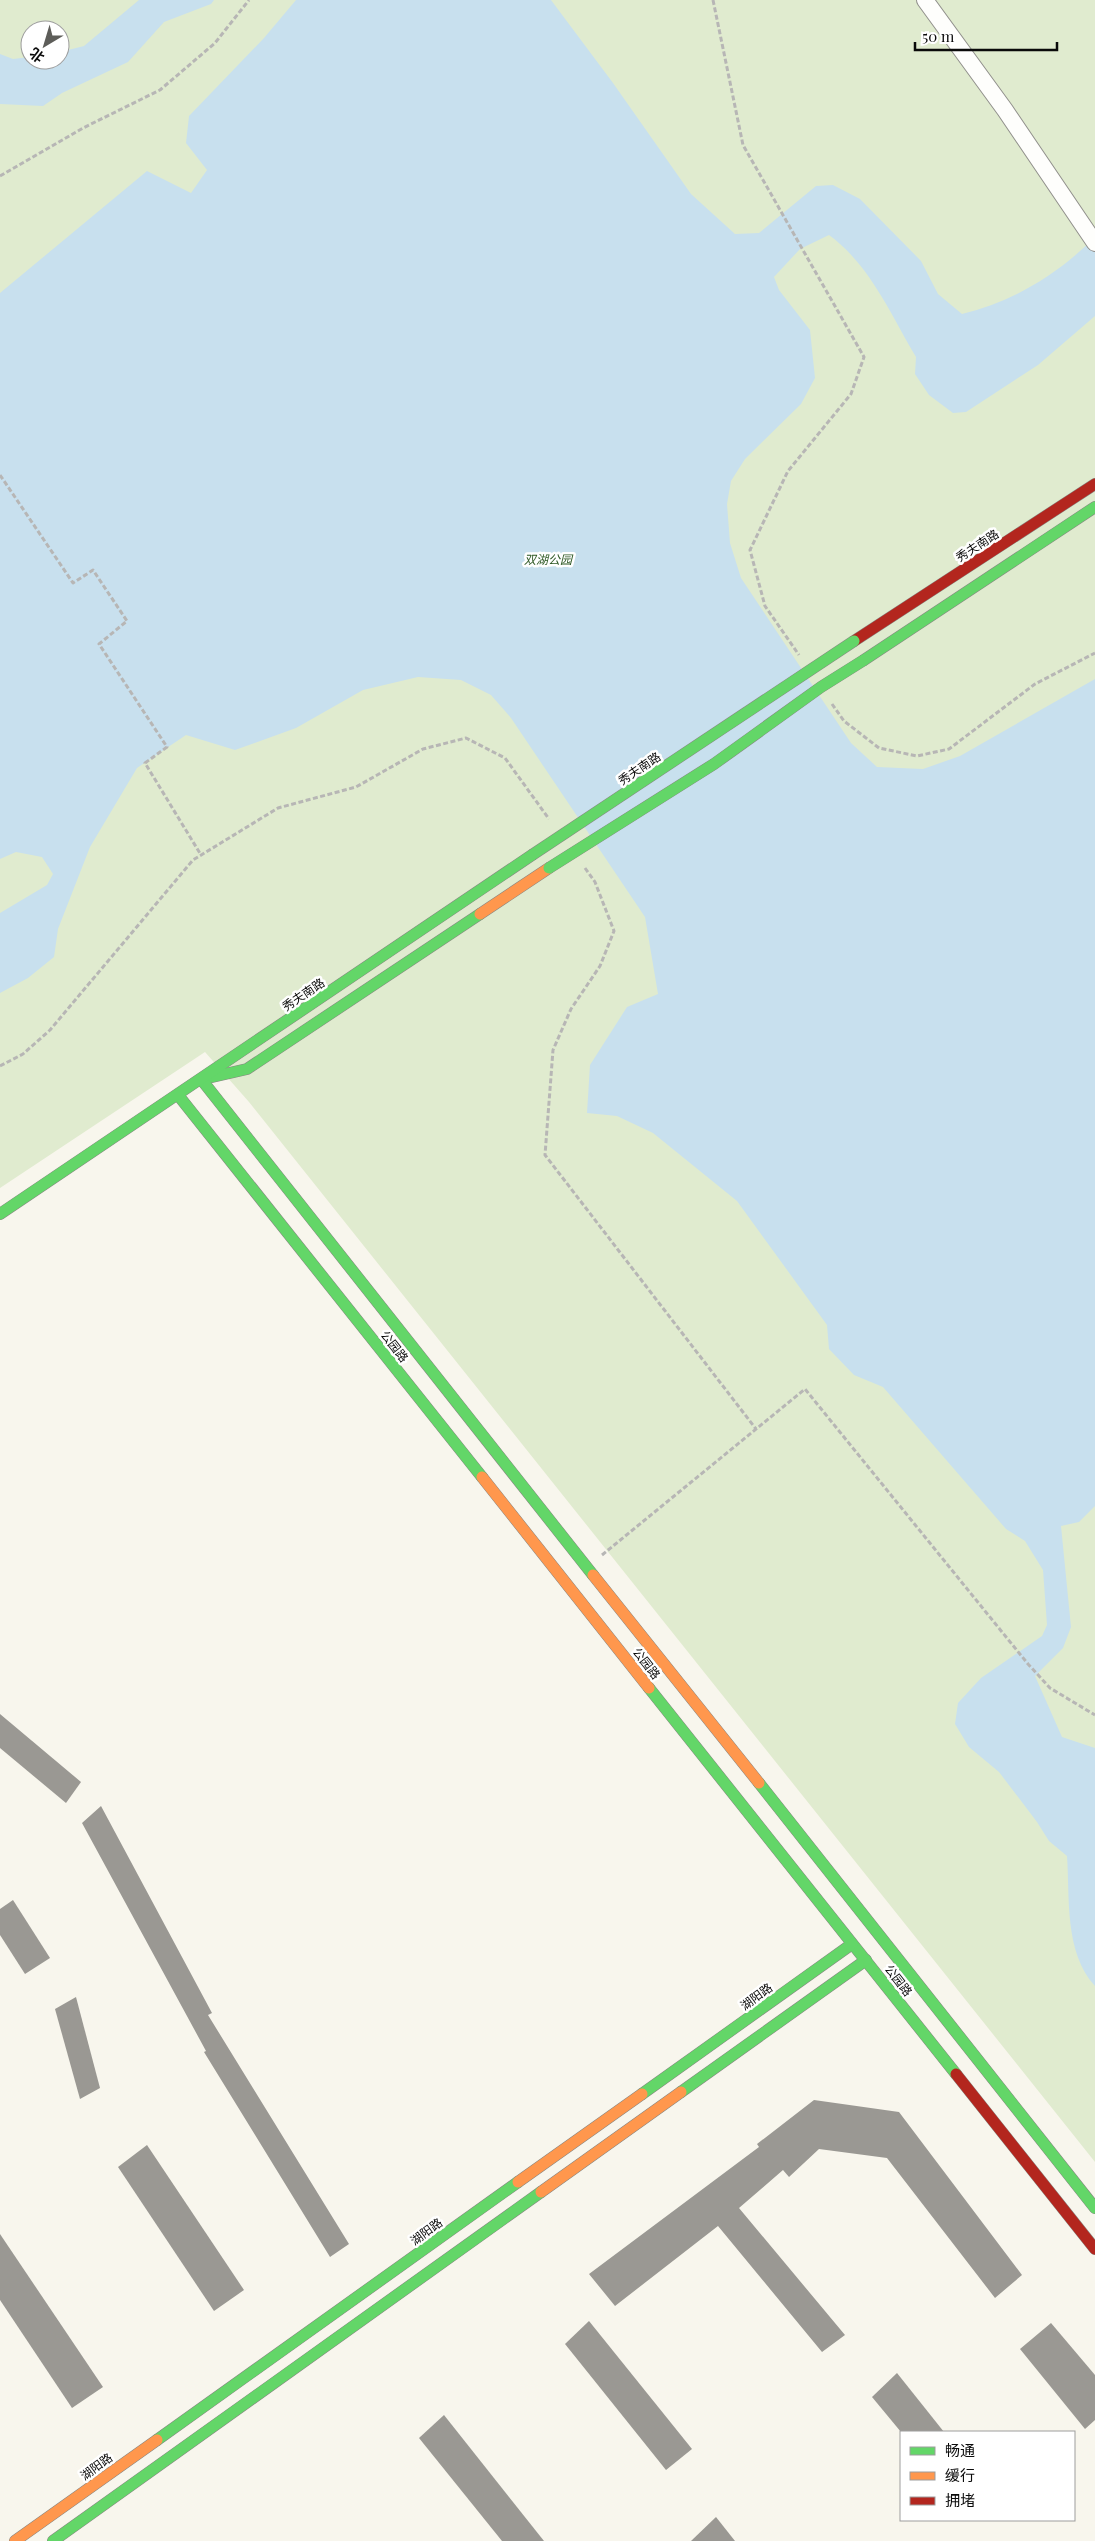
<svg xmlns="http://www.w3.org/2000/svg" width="1095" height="2541" viewBox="0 0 1095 2541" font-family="'Playfair Display','Noto Sans SC',serif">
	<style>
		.green { fill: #e0ebcf; fill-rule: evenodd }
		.water { fill: #c8e0ee }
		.building { fill: #9a9893 }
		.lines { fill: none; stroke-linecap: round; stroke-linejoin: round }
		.street-casing { stroke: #91908c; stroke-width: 18 }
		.fast-casing { stroke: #888783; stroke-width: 12 }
		.slow-casing { stroke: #888783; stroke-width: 12 }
		.jam-casing { stroke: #888783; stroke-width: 12 }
		.path { stroke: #b7b6b5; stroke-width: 3; stroke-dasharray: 5 2.5; stroke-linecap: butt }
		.street { stroke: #fefefc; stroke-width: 16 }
		.fast { stroke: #63d668; stroke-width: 11 }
		.slow { stroke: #ff974d; stroke-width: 11 }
		.jam { stroke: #b3261e; stroke-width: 11 }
		.fast-bridge-casing { stroke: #888783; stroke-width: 12; stroke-linecap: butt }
		.fast-bridge { stroke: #63d668; stroke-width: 11 }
		.labels { text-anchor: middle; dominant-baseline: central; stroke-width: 5; stroke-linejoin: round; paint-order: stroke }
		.street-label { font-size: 12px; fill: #0a0a0a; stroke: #fff }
		.park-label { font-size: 12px; font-style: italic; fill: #2d5823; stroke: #fff }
	</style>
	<rect width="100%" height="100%" fill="#f8f6ed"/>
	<path class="green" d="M 0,0 L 1095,0 L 1095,2162 L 249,1102 L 205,1052 L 0,1188 ZM 30,30 L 60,30 L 60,60 L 30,60 Z"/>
	<g class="water">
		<polygon points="139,0 214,0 211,4 164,22 128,62 62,93 43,106 0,104 0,54 13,59 30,57 30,60 60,60 60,52 84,46"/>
		<path d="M 296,0 L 551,0 L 613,83 L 691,194 L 735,234 L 759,233 L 816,186 L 833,185 L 860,199 L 921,261 L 938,294 L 962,314 C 1014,301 1057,275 1095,237 L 1095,316 L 1038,365 L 966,412 L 953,413 L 929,395 L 915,374 L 916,357 C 891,315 870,265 829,235 L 800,249 L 774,277 L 779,290 L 810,330 L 815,378 L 801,404 L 745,459 L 731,481 L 727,504 L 730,543 L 741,578 L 851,743 L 877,767 L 923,769 L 960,756 L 1095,679 L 1095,1506 L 1079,1522 L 1061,1526 L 1071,1627 L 1063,1648 L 1035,1676 L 1062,1737 L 1095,1748 L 1095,1986 C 1064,1952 1070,1898 1067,1856 L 1049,1841 L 1037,1822 L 999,1772 L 969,1747 L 955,1724 L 958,1703 L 981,1678 L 1042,1636 L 1047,1625 L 1043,1570 L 1025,1541 L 1006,1529 L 883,1387 L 854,1375 L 829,1349 L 827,1325 L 737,1201 L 653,1133 L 617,1116 L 587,1113 L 590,1065 L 627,1007 L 658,994 L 645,917 L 511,718 L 491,695 L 461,680 L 418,677 L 363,690 L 296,728 L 235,750 L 186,735 L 137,768 L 90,847 L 58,929 L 54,957 L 28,978 L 0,993 L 0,913 L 47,885 L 53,874 L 42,857 L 16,852 L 0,859 L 0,293 L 147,171 L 191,193 L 207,170 L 186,143 L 189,116 L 264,38 Z"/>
	</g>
	<g class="building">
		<polygon points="0,1714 81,1782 66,1803 0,1748"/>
		<polygon points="101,1806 212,2013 208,2015 349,2244 330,2257 204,2052 206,2051 82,1823"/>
		<polygon points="13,1900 50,1958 25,1974 0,1935 0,1909"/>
		<polygon points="76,1997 100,2088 80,2099 55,2009"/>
		<polygon points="814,2100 899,2112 1022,2275 995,2298 887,2158 819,2149 789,2177 783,2170 739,2208 845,2335 822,2352 718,2226 615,2306 589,2274 759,2147 757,2144"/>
		<polygon points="147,2145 244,2290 214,2311 118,2167"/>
		<polygon points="0,2234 103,2387 72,2408 0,2300"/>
		<polygon points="589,2321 692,2449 666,2470 565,2344"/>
		<polygon points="1051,2323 1095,2375 1095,2420 1085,2429 1020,2349"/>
		<polygon points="897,2373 944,2432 901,2432 872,2397"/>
		<polygon points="444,2415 544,2541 502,2541 419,2438"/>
		<polygon points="716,2517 735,2541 691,2541"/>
	</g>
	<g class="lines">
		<defs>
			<polyline id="street" points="925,0 1005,110 1095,243"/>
			<g id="fast">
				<polyline points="864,660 1095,507"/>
				<polyline points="212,1077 247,1069 480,914"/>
				<polyline points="201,1079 593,1575"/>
				<polyline points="178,1095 482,1477"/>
				<polyline points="0,1214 532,855"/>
				<polyline points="649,1688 956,2074"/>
				<polyline points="759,1783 1095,2208"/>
				<polyline points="681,2092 866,1960"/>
				<polyline points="642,2094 852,1944"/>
				<polyline points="157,2440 518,2182"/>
				<polyline points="53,2541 541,2192"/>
			</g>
			<g id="slow">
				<polyline points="480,914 549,868"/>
				<polyline points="482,1477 649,1688"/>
				<polyline points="593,1575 759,1783"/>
				<polyline points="518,2182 642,2094"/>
				<polyline points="541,2192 681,2092"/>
				<polyline points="15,2541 157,2440"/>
			</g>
			<g id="jam">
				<polyline points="854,641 1095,484"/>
				<polyline points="956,2074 1095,2249"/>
			</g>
		</defs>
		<use href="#street" class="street-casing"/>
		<use href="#fast" class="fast-casing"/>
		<use href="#slow" class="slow-casing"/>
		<use href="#jam" class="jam-casing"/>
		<g class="path">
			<polyline points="713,0 743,145 864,357 851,394 788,471 750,550 765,606 799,655"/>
			<polyline points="0,176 83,128 160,90 215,43 249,0"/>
			<polyline points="0,475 73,583 93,570 127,621 99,644 167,747 145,763 201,855"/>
			<polyline points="832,704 844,721 879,748 917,756 949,749 1035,684 1095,653"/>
			<polyline points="585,868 595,882 614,931 600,966 571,1009 553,1050 545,1155 756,1429"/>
			<polyline points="0,1066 23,1054 50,1030 193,860 278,808 356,787 423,749 466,738 505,758 549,819"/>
			<polyline points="602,1555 805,1389 1028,1664 1050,1688 1095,1715"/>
		</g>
		<use href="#street" class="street"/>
		<use href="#fast" class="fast"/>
		<use href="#slow" class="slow"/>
		<use href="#jam" class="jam"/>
		<defs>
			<g id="fast-bridge">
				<polyline points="532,855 854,641"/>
				<polyline points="549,868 714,764 821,687 864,660"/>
			</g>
		</defs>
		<use href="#fast-bridge" class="fast-bridge-casing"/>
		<use href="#fast-bridge" class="fast-bridge"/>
	</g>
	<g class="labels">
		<g class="street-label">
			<text transform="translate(977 545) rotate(-33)">秀夫南路</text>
			<text transform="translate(639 768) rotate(-34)">秀夫南路</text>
			<text transform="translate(303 994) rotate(-34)">秀夫南路</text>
			<text transform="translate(395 1346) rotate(52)">公园路</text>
			<text transform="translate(647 1663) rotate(52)">公园路</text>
			<text transform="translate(899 1980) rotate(52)">公园路</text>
			<text transform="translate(756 1996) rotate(-36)">湖阳路</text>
			<text transform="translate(426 2231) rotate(-36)">湖阳路</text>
			<text transform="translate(96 2466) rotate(-36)">湖阳路</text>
		</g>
		<g class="park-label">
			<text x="548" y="559">双湖公园</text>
		</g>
	</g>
	<rect x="900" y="2431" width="175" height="90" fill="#ffffff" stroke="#9d9d9d"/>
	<rect x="910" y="2447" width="25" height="8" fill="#63d668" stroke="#9d9d9d"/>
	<text x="945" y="2456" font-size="15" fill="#0a0a0a">畅通</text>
	<rect x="910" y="2472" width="25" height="8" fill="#ff974d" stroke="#9d9d9d"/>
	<text x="945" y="2481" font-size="15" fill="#0a0a0a">缓行</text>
	<rect x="910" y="2497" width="25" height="8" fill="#b3261e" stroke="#9d9d9d"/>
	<text x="945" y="2506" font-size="15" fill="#0a0a0a">拥堵</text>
	<g transform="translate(45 45) rotate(218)"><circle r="24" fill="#ffffff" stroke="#9d9d9d"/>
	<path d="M0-4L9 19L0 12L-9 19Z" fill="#5d5d59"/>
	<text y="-8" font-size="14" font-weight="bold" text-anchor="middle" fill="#0a0a0a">北</text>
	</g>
	<path d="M915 42v8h142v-8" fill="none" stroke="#0a0a0a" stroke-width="2.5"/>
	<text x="922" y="42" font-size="15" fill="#0a0a0a" stroke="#ffffff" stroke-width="4" paint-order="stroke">50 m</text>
</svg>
